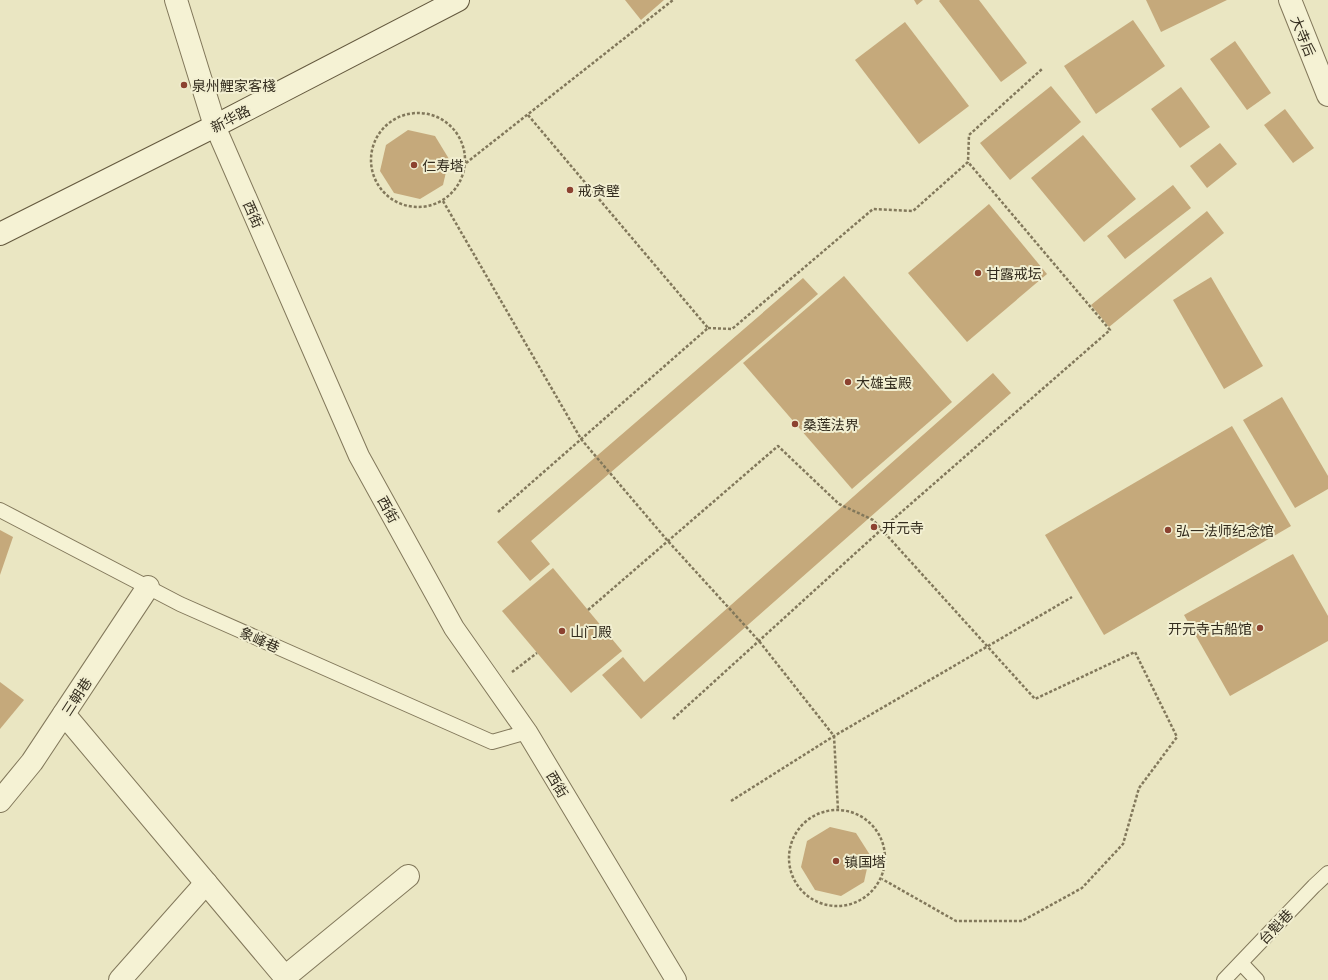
<svg xmlns="http://www.w3.org/2000/svg" width="1328" height="980" viewBox="0 0 1328 980" font-family="Georgia,'Noto Sans SC',serif">
	<style>
		.building { fill: #c5a97b }
		.lines { fill: none; stroke-linecap: round; stroke-linejoin: round }
		.service-casing { stroke: #82785b; stroke-width: 16 }
		.pedestrian-casing { stroke: #82785b; stroke-width: 22 }
		.minor-casing { stroke: #82785b; stroke-width: 24 }
		.tertiary-casing { stroke: #82785b; stroke-width: 24 }
		.secondary-casing { stroke: #64593e; stroke-width: 24 }
		.path { stroke: #82785b; stroke-width: 2.5; stroke-dasharray: 3 2; stroke-linecap: butt }
		.service { stroke: #f5f2d4; stroke-width: 14 }
		.pedestrian { stroke: #f5f2d4; stroke-width: 20 }
		.minor { stroke: #f5f2d4; stroke-width: 22 }
		.tertiary { stroke: #f5f2d4; stroke-width: 22 }
		.secondary { stroke: #f5f2d4; stroke-width: 22 }
		.poi-dot { fill: #8c4230; stroke: #f2efd1; stroke-width: 1.5 }
		.labels { text-anchor: middle; dominant-baseline: central; stroke-width: 4; stroke-linejoin: round; paint-order: stroke }
		.street-label { font-size: 14px; fill: #332c1e; stroke: #f2efd1 }
		.poi-label { font-size: 14px; fill: #332c1e; stroke: #f2efd1; text-anchor: start }
	</style>
	<rect width="100%" height="100%" fill="#eae6c2"/>
	<g class="building">
		<polygon points="625,0 664,0 641,20"/>
		<polygon points="914,0 923,0 917,5"/>
		<polygon points="940,0 979,0 1027,63 1001,82 939,1"/>
		<polygon points="1146,0 1227,0 1161,32"/>
		<polygon points="1133,20 1165,66 1096,114 1064,66"/>
		<polygon points="905,22 969,106 919,144 855,60"/>
		<polygon points="1235,41 1271,93 1247,110 1210,59"/>
		<polygon points="1051,86 1081,122 1010,180 980,143"/>
		<polygon points="1181,87 1210,127 1180,148 1151,109"/>
		<polygon points="1285,109 1314,148 1293,163 1264,125"/>
		<polygon points="408,130 435,136 449,159 443,185 420,199 394,193 380,171 386,145"/>
		<polygon points="1083,135 1136,199 1084,242 1031,178"/>
		<polygon points="1220,143 1237,164 1207,188 1190,166"/>
		<polygon points="1173,185 1191,208 1125,259 1107,236"/>
		<polygon points="989,204 1047,274 967,342 908,273"/>
		<polygon points="1207,211 1224,233 1109,327 1091,305"/>
		<polygon points="844,276 952,402 852,489 743,363"/>
		<polygon points="1211,277 1263,366 1224,389 1173,300"/>
		<polygon points="803,278 818,294 531,541 550,564 530,581 497,542"/>
		<polygon points="993,373 1011,393 641,719 602,675 623,657 644,682"/>
		<polygon points="1282,397 1328,476 1328,489 1295,508 1243,420"/>
		<polygon points="1232,426 1291,526 1104,635 1045,535"/>
		<polygon points="0,530 13,537 0,575"/>
		<polygon points="1293,554 1328,616 1328,641 1230,696 1184,615"/>
		<polygon points="553,568 622,651 571,693 502,611"/>
		<polygon points="0,682 24,700 0,729"/>
		<polygon points="830,827 856,833 870,855 864,882 841,896 815,890 801,867 807,841"/>
	</g>
	<g class="lines">
		<defs>
			<g id="service">
				<polyline points="0,510 180,604 492,742 527,732"/>
				<polyline points="1241,963 1257,980"/>
				<polyline points="1224,980 1314,886 1328,873"/>
			</g>
			<polyline id="pedestrian" points="215,126 359,456 454,628 527,732 676,980"/>
			<g id="minor">
				<polyline points="1290,0 1328,95"/>
				<polyline points="64,714 285,977 408,876"/>
				<polyline points="0,801 32,762 148,587"/>
				<polyline points="120,980 206,883"/>
			</g>
			<polyline id="tertiary" points="176,0 215,126"/>
			<polyline id="secondary" points="0,234 215,126 458,0"/>
		</defs>
		<use href="#service" class="service-casing"/>
		<use href="#pedestrian" class="pedestrian-casing"/>
		<use href="#minor" class="minor-casing"/>
		<use href="#tertiary" class="tertiary-casing"/>
		<use href="#secondary" class="secondary-casing"/>
		<g class="path">
			<circle cx="418" cy="160" r="47"/>
			<polyline points="466,163 673,0"/>
			<polyline points="443,201 581,439 667,540 759,641 834,736 838,810"/>
			<polyline points="708,328 732,329 873,209 913,211 968,162 969,135 1042,69"/>
			<polyline points="498,512 708,328 528,115"/>
			<polyline points="588,610 778,446 839,504 873,520 1035,699 1135,652 1177,737 1139,788 1123,844 1082,888 1022,921 956,921 882,879"/>
			<polyline points="512,672 537,653"/>
			<polyline points="673,719 882,529 1110,330 968,162"/>
			<polyline points="731,801 834,736 1072,597"/>
			<circle cx="837" cy="858" r="48"/>
		</g>
		<use href="#service" class="service"/>
		<use href="#pedestrian" class="pedestrian"/>
		<use href="#minor" class="minor"/>
		<use href="#tertiary" class="tertiary"/>
		<use href="#secondary" class="secondary"/>
	</g>
	<g class="poi-dot">
		<circle cx="184" cy="85" r="4"/>
		<circle cx="414" cy="165" r="4"/>
		<circle cx="570" cy="190" r="4"/>
		<circle cx="978" cy="273" r="4"/>
		<circle cx="848" cy="382" r="4"/>
		<circle cx="795" cy="424" r="4"/>
		<circle cx="874" cy="527" r="4"/>
		<circle cx="1168" cy="530" r="4"/>
		<circle cx="1260" cy="628" r="4"/>
		<circle cx="562" cy="631" r="4"/>
		<circle cx="836" cy="861" r="4"/>
	</g>
	<g class="labels">
		<g class="street-label">
			<text transform="translate(1304 36) rotate(68)">大寺后</text>
			<text transform="translate(230 118) rotate(-27)">新华路</text>
			<text transform="translate(254 214) rotate(66)">西街</text>
			<text transform="translate(389 509) rotate(61)">西街</text>
			<text transform="translate(260 639) rotate(24)">象峰巷</text>
			<text transform="translate(76 696) rotate(-57)">三朝巷</text>
			<text transform="translate(558 784) rotate(59)">西街</text>
			<text transform="translate(1275 926) rotate(-46)">台魁巷</text>
		</g>
		<g class="poi-label">
			<text x="192" y="85">泉州鯉家客棧</text>
			<text x="422" y="165">仁寿塔</text>
			<text x="578" y="190">戒贪壁</text>
			<text x="986" y="273">甘露戒坛</text>
			<text x="856" y="382">大雄宝殿</text>
			<text x="803" y="424">桑莲法界</text>
			<text x="882" y="527">开元寺</text>
			<text x="1176" y="530">弘一法师纪念馆</text>
			<text x="1252" y="628" text-anchor="end">开元寺古船馆</text>
			<text x="570" y="631">山门殿</text>
			<text x="844" y="861">镇国塔</text>
		</g>
	</g>
</svg>
